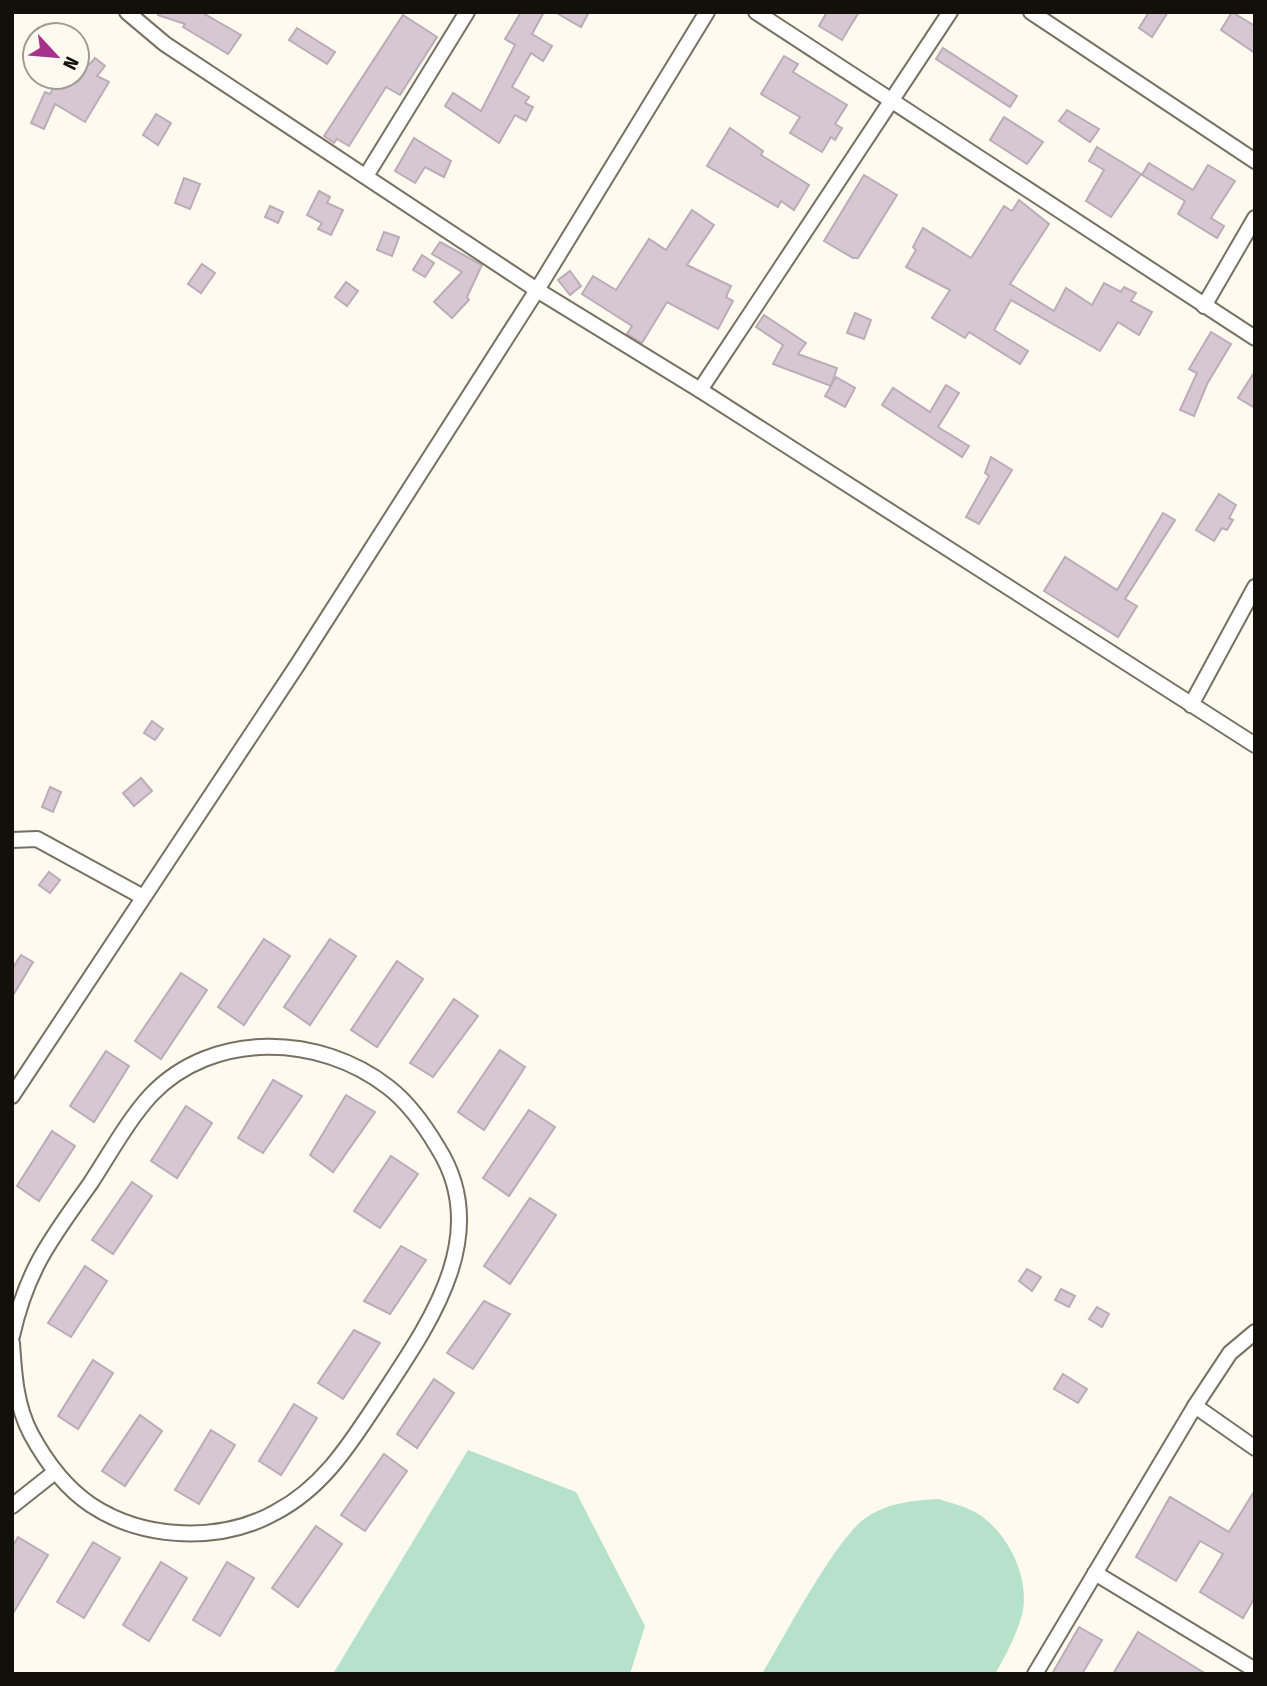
<svg xmlns="http://www.w3.org/2000/svg" width="1267" height="1686" viewBox="0 0 1267 1686" font-family="'Fira Sans Condensed',sans-serif">
	<style>
		.green { fill: #b6e2cb }
		.building { fill: #d7c7d3; stroke: #bcacb8; stroke-width: 2 }
		.lines { fill: none; stroke-linecap: round; stroke-linejoin: round }
		.minor-casing { stroke: #787162; stroke-width: 18 }
		.minor { stroke: #fff; stroke-width: 14 }
	</style>
	<rect width="100%" height="100%" fill="#fefaef"/>
	<g class="green">
		<polygon points="468,1450 576,1492 645,1626 630,1674 333,1674"/>
		<path d="M 939,1499 C 950,1503 964,1506 975,1512 C 1007,1530 1031,1578 1022,1615 C 1016,1636 1006,1655 995,1674 L 762,1674 C 784,1638 836,1537 867,1517 C 890,1502 912,1501 939,1499 Z"/>
	</g>
	<g class="building">
		<polygon points="158,12 201,12 241,35 228,54 183,27 185,24 158,15"/>
		<polygon points="521,12 544,12 532,34 552,46 543,61 531,53 512,87 529,97 525,103 533,107 526,121 515,115 499,143 445,106 453,93 481,111 515,45 505,39"/>
		<polygon points="555,12 589,12 581,27"/>
		<polygon points="827,12 859,12 842,40 819,26"/>
		<polygon points="1149,12 1168,12 1152,37 1139,28"/>
		<polygon points="1232,12 1255,26 1255,53 1221,30"/>
		<polygon points="403,15 437,37 400,95 386,87 349,146 337,139 334,143 324,136"/>
		<polygon points="297,28 335,52 327,64 289,40"/>
		<polygon points="943,48 1017,96 1010,107 936,59"/>
		<polygon points="784,56 798,64 793,72 847,105 835,124 842,128 835,140 831,137 822,152 790,133 800,117 761,94"/>
		<polygon points="77,58 90,64 95,58 105,66 97,76 109,82 85,122 55,104 44,129 31,123 45,92 50,94 59,77 77,77"/>
		<polygon points="1067,110 1099,129 1090,142 1059,121"/>
		<polygon points="156,114 171,123 158,145 143,135"/>
		<polygon points="1004,117 1043,142 1027,164 990,140"/>
		<polygon points="730,128 763,151 761,155 809,185 794,210 781,201 778,207 707,166"/>
		<polygon points="414,138 451,161 444,177 425,167 415,183 395,171"/>
		<polygon points="1097,147 1141,174 1111,217 1086,201 1104,170 1089,161"/>
		<polygon points="1149,163 1193,190 1208,165 1235,181 1211,218 1224,226 1217,238 1178,214 1185,201 1142,175"/>
		<polygon points="864,175 897,195 858,258 853,258 824,241"/>
		<polygon points="184,178 200,184 190,209 175,203"/>
		<polygon points="319,191 330,197 327,203 343,210 331,235 318,229 322,223 307,215"/>
		<polygon points="1019,200 1049,224 1010,284 1054,311 1066,288 1092,305 1104,283 1121,292 1124,287 1136,293 1131,301 1152,312 1139,335 1118,322 1100,351 1011,300 994,330 1028,351 1020,364 969,332 965,338 932,318 950,290 906,267 916,250 913,247 923,228 971,258 1004,206 1012,211"/>
		<polygon points="270,206 283,212 278,223 265,217"/>
		<polygon points="692,210 714,225 687,265 731,286 726,297 733,301 718,329 667,302 642,343 627,334 632,326 582,294 593,276 616,290 649,239 666,250"/>
		<polygon points="384,232 399,237 392,256 377,250"/>
		<polygon points="440,242 482,265 467,297 469,300 452,318 434,302 462,272 432,254"/>
		<polygon points="422,255 434,263 425,277 413,270"/>
		<polygon points="202,264 215,273 201,293 188,284"/>
		<polygon points="570,271 581,286 570,295 558,280"/>
		<polygon points="346,282 358,291 347,306 335,297"/>
		<polygon points="855,313 871,320 864,339 847,333"/>
		<polygon points="764,315 806,343 798,354 837,368 831,386 773,364 783,345 756,327"/>
		<polygon points="1211,332 1231,344 1207,384 1194,416 1180,410 1197,373 1189,369"/>
		<polygon points="1255,371 1255,408 1238,398"/>
		<polygon points="836,377 855,388 845,407 825,396"/>
		<polygon points="946,385 959,393 938,427 969,446 962,457 882,405 893,388 930,412"/>
		<polygon points="991,457 1012,470 979,524 966,517 989,476 985,473"/>
		<polygon points="1219,494 1236,505 1229,518 1233,520 1227,530 1222,528 1214,541 1196,530"/>
		<polygon points="1163,513 1175,520 1125,599 1137,606 1118,637 1044,591 1065,557 1117,590"/>
		<polygon points="152,721 163,729 155,740 144,733"/>
		<polygon points="141,778 152,791 134,806 123,793"/>
		<polygon points="50,787 61,792 53,812 42,807"/>
		<polygon points="49,872 60,880 50,893 39,885"/>
		<polygon points="264,939 290,956 244,1025 218,1007"/>
		<polygon points="330,939 356,956 310,1025 284,1007"/>
		<polygon points="21,955 33,962 12,997 12,969"/>
		<polygon points="397,961 423,979 377,1047 351,1030"/>
		<polygon points="181,973 207,990 161,1059 135,1041"/>
		<polygon points="454,999 478,1016 433,1077 410,1063"/>
		<polygon points="500,1050 525,1067 484,1130 458,1112"/>
		<polygon points="106,1051 129,1066 94,1122 70,1106"/>
		<polygon points="273,1080 302,1096 263,1153 238,1138"/>
		<polygon points="346,1095 375,1112 333,1172 310,1155"/>
		<polygon points="186,1106 212,1123 177,1178 151,1161"/>
		<polygon points="529,1110 555,1127 509,1196 483,1178"/>
		<polygon points="52,1131 75,1146 39,1201 17,1186"/>
		<polygon points="391,1156 418,1174 380,1228 354,1211"/>
		<polygon points="132,1182 152,1196 113,1254 92,1240"/>
		<polygon points="530,1198 556,1215 510,1284 484,1266"/>
		<polygon points="401,1246 426,1260 390,1314 364,1301"/>
		<polygon points="85,1266 107,1281 71,1337 48,1323"/>
		<polygon points="1027,1269 1041,1277 1032,1291 1019,1281"/>
		<polygon points="1061,1289 1075,1296 1069,1307 1055,1300"/>
		<polygon points="484,1301 510,1314 473,1369 447,1353"/>
		<polygon points="1097,1307 1109,1314 1102,1327 1089,1319"/>
		<polygon points="354,1330 380,1343 343,1399 318,1383"/>
		<polygon points="93,1360 113,1373 78,1429 58,1416"/>
		<polygon points="1063,1374 1087,1389 1078,1403 1054,1389"/>
		<polygon points="434,1379 454,1393 417,1448 397,1434"/>
		<polygon points="294,1404 317,1418 281,1475 259,1461"/>
		<polygon points="140,1415 162,1431 125,1486 102,1471"/>
		<polygon points="211,1430 235,1445 199,1504 175,1490"/>
		<polygon points="384,1454 407,1471 365,1531 341,1515"/>
		<polygon points="1255,1490 1255,1597 1243,1618 1200,1592 1223,1554 1200,1541 1176,1581 1136,1557 1170,1497 1229,1532"/>
		<polygon points="316,1526 342,1544 298,1607 272,1588"/>
		<polygon points="18,1537 48,1555 12,1615 12,1547"/>
		<polygon points="93,1542 120,1558 84,1618 57,1602"/>
		<polygon points="161,1562 187,1578 149,1641 123,1625"/>
		<polygon points="227,1562 254,1578 220,1636 193,1620"/>
		<polygon points="1079,1627 1102,1640 1082,1674 1052,1674"/>
		<polygon points="1138,1632 1177,1656 1206,1674 1113,1674"/>
	</g>
	<g class="lines">
		<defs>
			<g id="minor">
				<polyline points="127,12 165,44 537,290 700,390 1255,745"/>
				<polyline points="756,12 1255,338"/>
				<polyline points="1031,12 1255,161"/>
				<polyline points="366,176 467,12"/>
				<polyline points="1204,306 1255,218"/>
				<polyline points="700,390 950,12"/>
				<polyline points="1191,705 1255,587"/>
				<polyline points="12,840 37,839 143,897"/>
				<polyline points="12,1096 298,664 537,290 707,12"/>
				<path d="M 12,1336 C 27,1269 51,1239 90,1184 C 109,1155 128,1120 151,1095 C 213,1030 320,1034 388,1087 C 409,1103 425,1126 438,1148 C 493,1235 429,1324 381,1397 C 351,1442 325,1486 276,1512 C 221,1543 144,1540 91,1505 C 66,1488 45,1460 31,1434 C 16,1406 14,1374 12,1343"/>
				<polyline points="1195,1406 1255,1448"/>
				<polyline points="12,1506 55,1472"/>
				<polyline points="1095,1573 1255,1670"/>
				<polyline points="1035,1674 1195,1406 1230,1353 1255,1332"/>
			</g>
		</defs>
		<use href="#minor" class="minor-casing"/>
		<use href="#minor" class="minor"/>
	</g>
	<rect width="1267" height="1686" fill="none" stroke="#12100a" stroke-width="28"/>
	<g transform="translate(56 56) rotate(116)"><circle r="33" fill="#fefaef" stroke="#a09c93" stroke-width="2"/>
	<path d="M0-5L12 26L0 18L-12 26Z" fill="#a6328c"/>
	<text y="-10" font-size="19" font-weight="bold" text-anchor="middle" fill="#12100a">N</text>
	</g>
</svg>
